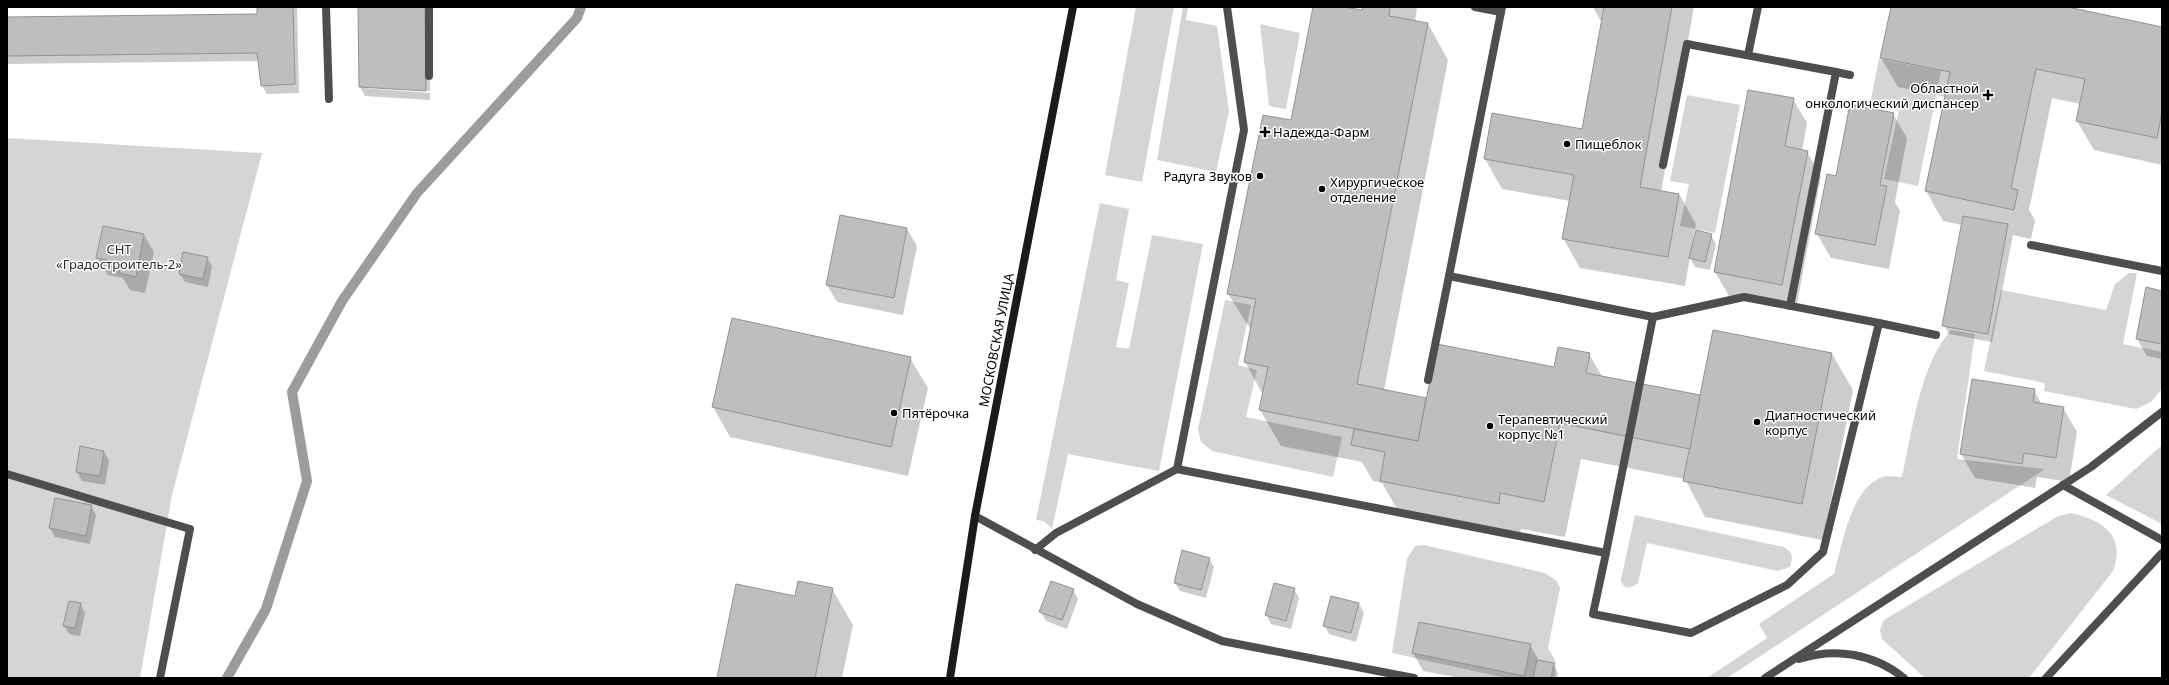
<svg xmlns="http://www.w3.org/2000/svg" width="2169" height="685" viewBox="0 0 2169 685" font-family="'Noto Sans',sans-serif">
	<style>
		.green { fill: #d5d5d5 }
		.shadow { fill: #0003 }
		.lines { fill: none; stroke-linecap: round; stroke-linejoin: round }
		.stream { stroke: #9c9c9c; stroke-width: 10 }
		.building { fill: #bebebe; stroke: #929292 }
		.service { stroke: #4e4e4e; stroke-width: 8 }
		.secondary { stroke: #1b1b1b; stroke-width: 8 }
		.poi-dot { fill: #000; stroke: #fff; stroke-width: 1.5 }
		.labels { text-anchor: middle; dominant-baseline: central; stroke-width: 3; stroke-linejoin: round; paint-order: stroke }
		.poi-label { font-size: 13px; fill: #000; stroke: #fff; text-anchor: start }
		.park-label { font-size: 13px; fill: #2c2c2c; stroke: #fff }
		.street-label { font-size: 13px; fill: #000; stroke: #fff }
	</style>
	<rect width="100%" height="100%" fill="#fff"/>
	<g class="green">
		<polygon points="1136,7 1174,7 1142,182 1105,175"/>
		<polygon points="1183,7 1188,7 1186,20 1217,26 1229,111 1216,172 1157,160"/>
		<polygon points="1260,24 1300,33 1286,109 1269,106"/>
		<polygon points="1879,59 1941,71 1918,186 1884,179 1899,110 1870,104"/>
		<polygon points="1687,95 1740,105 1715,233 1680,226 1689,184 1670,181"/>
		<polygon points="7,138 262,153 172,495 140,678 7,678"/>
		<polygon points="1100,203 1129,209 1116,280 1129,283 1116,347 1129,349 1152,235 1203,244 1159,471 1068,454 1052,529 1044,521 1036,520"/>
		<polygon points="2129,273 2137,273 2123,344 2162,352 2162,389 2151,402 2136,409 2044,391 2045,383 1984,371 2001,290 2106,310 2115,284"/>
		<polygon points="1225,300 1251,305 1238,365 1257,370 1246,417 1342,437 1333,477 1212,451 1201,442 1198,429"/>
		<path d="M 1951,330 L 1975,334 L 1957,459 L 2045,469 L 1727,678 L 1707,678 L 1767,638 L 1759,624 L 1834,574 C 1842,546 1850,491 1880,478 C 1887,475 1895,477 1902,477 C 1912,432 1920,364 1951,330 Z"/>
		<polygon points="2162,445 2162,524 2106,495"/>
		<path d="M 2071,513 C 2103,520 2126,536 2113,571 L 2029,678 L 1925,678 L 1882,639 L 1880,630 L 1884,620 L 2058,516 Z"/>
		<path d="M 1635,515 L 1784,547 C 1793,553 1793,557 1790,567 L 1778,571 L 1647,543 L 1638,583 C 1632,589 1622,590 1621,579 Z"/>
		<polygon points="1424,545 1545,573 1557,581 1560,588 1548,648 1556,662 1555,678 1506,678 1392,653 1407,559 1415,546"/>
	</g>
	<g class="shadow">
		<polygon points="258,7 297,7 299,93 267,94 262,86 259,61 7,64 7,18 258,15"/>
		<polygon points="359,7 429,7 430,91 363,86 363,88 430,93 430,100 365,96 360,87"/>
		<polygon points="1314,7 1340,7 1363,11 1363,7 1417,7 1415,22 1428,24 1448,60 1384,390 1427,399 1555,368 1589,354 1603,378 1701,397 1832,354 1853,390 1823,540 1705,517 1685,479 1581,459 1565,537 1521,529 1519,539 1401,516 1382,483 1373,481 1362,462 1281,446 1260,410 1263,395 1245,362 1251,330 1228,294 1292,121"/>
		<polygon points="1593,7 1694,7 1661,192 1679,194 1696,224 1693,240 1711,235 1716,244 1710,270 1695,267 1690,257 1685,286 1580,268 1563,238 1570,201 1502,189 1485,159 1493,114 1583,131 1602,23"/>
		<polygon points="1892,7 2073,7 2074,9 2162,28 2162,165 2094,150 2077,121 2081,104 2052,98 2029,210 2035,220 2031,239 2013,235 1992,342 1949,334 1944,325 1962,225 1943,221 1926,191 1946,97 1898,87 1881,58"/>
		<polygon points="1793,99 1807,123 1802,151 1807,152 1821,176 1796,309 1729,296 1715,272"/>
		<polygon points="1893,114 1907,138 1895,202 1900,211 1889,269 1831,258 1817,234 1837,177"/>
		<polygon points="907,229 917,246 903,315 837,302 827,285"/>
		<polygon points="144,235 154,252 145,293 130,290 123,278 108,275 98,258"/>
		<polygon points="207,258 212,266 208,287 185,282 180,274"/>
		<polygon points="2162,292 2162,359 2147,356 2137,339"/>
		<polygon points="733,319 910,358 928,388 908,476 730,437 713,407"/>
		<polygon points="2034,390 2042,405 2063,408 2077,432 2069,482 2037,477 2035,488 1975,478 1961,454"/>
		<polygon points="104,452 109,460 105,485 82,481 77,472"/>
		<polygon points="91,506 96,515 90,544 55,537 50,528"/>
		<polygon points="1209,559 1214,567 1206,598 1180,591 1175,583"/>
		<polygon points="832,589 853,625 842,678 718,678 796,597"/>
		<polygon points="1294,589 1299,598 1291,629 1271,624 1266,615"/>
		<polygon points="1073,590 1078,599 1067,629 1046,621 1041,612"/>
		<polygon points="80,604 85,613 80,636 69,634 64,625"/>
		<polygon points="1359,604 1364,613 1356,642 1329,634 1324,625"/>
		<polygon points="1530,645 1540,662 1553,664 1558,673 1557,678 1460,678 1423,671 1413,653"/>
	</g>
	<g class="lines">
		<polyline class="stream" points="227,678 266,609 307,481 292,392 342,301 417,193 577,18 581,7"/>
	</g>
	<g class="building">
		<polygon points="257,7 293,7 295,84 261,86 257,53 7,56 7,17 257,14"/>
		<polygon points="358,7 425,7 426,91 359,87"/>
		<polygon points="1313,7 1345,7 1362,10 1362,7 1390,7 1389,16 1428,23 1357,384 1426,398 1418,441 1259,410 1268,367 1244,362 1256,299 1227,294 1234,259 1263,115 1291,120"/>
		<polygon points="1604,7 1672,7 1640,187 1679,194 1668,257 1562,239 1574,175 1484,159 1492,113 1582,129"/>
		<polygon points="1891,7 2068,7 2162,27 2162,112 2157,138 2076,121 2085,79 2036,69 2011,188 2018,190 2014,210 1925,191 1950,72 1880,58"/>
		<polygon points="1748,90 1794,98 1785,146 1808,151 1782,285 1714,272"/>
		<polygon points="1850,104 1894,113 1880,185 1887,186 1875,245 1815,234 1827,174 1836,176"/>
		<polygon points="840,215 907,228 894,298 826,285"/>
		<polygon points="1963,216 2008,224 1988,334 1942,326"/>
		<polygon points="103,226 144,234 136,277 119,273 121,263 96,258"/>
		<polygon points="1696,230 1712,234 1705,262 1689,258"/>
		<polygon points="183,252 208,257 203,279 179,274"/>
		<polygon points="2146,287 2162,291 2162,344 2136,339"/>
		<polygon points="732,318 911,357 891,447 712,407"/>
		<polygon points="1713,330 1832,353 1802,504 1683,481"/>
		<polygon points="1437,344 1554,367 1558,347 1590,353 1586,373 1700,395 1690,449 1560,423 1544,502 1500,493 1499,504 1380,481 1385,452 1351,445 1354,429 1418,441"/>
		<polygon points="1972,379 2035,389 2033,402 2064,407 2056,458 2024,453 2022,464 1960,454"/>
		<polygon points="80,446 104,451 100,476 76,472"/>
		<polygon points="55,498 92,505 86,536 49,528"/>
		<polygon points="1182,550 1210,558 1201,590 1174,583"/>
		<polygon points="798,581 833,588 815,678 717,678 736,584 795,596"/>
		<polygon points="1051,581 1074,589 1062,620 1039,612"/>
		<polygon points="1274,583 1295,588 1286,621 1265,615"/>
		<polygon points="1331,596 1359,603 1351,633 1323,626"/>
		<polygon points="69,601 81,603 75,628 63,626"/>
		<polygon points="1419,622 1531,644 1524,676 1412,653"/>
		<polygon points="1537,660 1554,663 1551,678 1533,678"/>
	</g>
	<g class="lines">
		<g class="service">
			<polyline points="326,7 329,99"/>
			<polyline points="429,7 429,76"/>
			<polyline points="1227,7 1244,130 1177,469 1606,553 1593,614 1691,633 1787,585 1823,552 1879,323 1744,297 1653,317 1449,276 1502,7"/>
			<polyline points="1475,7 1501,12"/>
			<polyline points="1748,55 1758,7"/>
			<polyline points="1836,72 1850,75"/>
			<polyline points="1663,165 1687,44 1836,72 1790,306"/>
			<polyline points="2031,245 2162,271"/>
			<polyline points="1879,323 1936,335"/>
			<polyline points="1428,380 1449,276"/>
			<polyline points="7,474 190,529 160,678"/>
			<polyline points="2063,485 2162,540"/>
			<polyline points="975,516 1137,604 1222,641 1414,678"/>
			<polyline points="1035,550 1056,533 1177,469"/>
			<polyline points="1606,553 1653,317"/>
			<path d="M 1799,659 C 1836,647 1874,654 1904,678"/>
			<polyline points="1765,678 2091,467 2162,412"/>
			<polyline points="2046,678 2162,553"/>
		</g>
		<polyline class="secondary" points="950,678 975,516 1073,7"/>
	</g>
	<g class="poi-dot">
		<path d="M1986 89h4v4h4v4h-4v4h-4v-4h-4v-4h4z"/>
		<path d="M1263 126h4v4h4v4h-4v4h-4v-4h-4v-4h4z"/>
		<circle cx="1567" cy="144" r="4"/>
		<circle cx="1260" cy="176" r="4"/>
		<circle cx="1322" cy="189" r="4"/>
		<circle cx="894" cy="413" r="4"/>
		<circle cx="1757" cy="422" r="4"/>
		<circle cx="1490" cy="426" r="4"/>
	</g>
	<g class="labels">
		<g class="poi-label">
			<text x="1979" y="88" text-anchor="end">Областной<tspan x="1979" dy="15">онкологический диспансер</tspan></text>
			<text x="1273" y="132">Надежда-Фарм</text>
			<text x="1575" y="144">Пищеблок</text>
			<text x="1252" y="176" text-anchor="end">Радуга Звуков</text>
			<text x="1330" y="182">Хирургическое<tspan x="1330" dy="15">отделение</tspan></text>
			<text x="902" y="413">Пятёрочка</text>
			<text x="1765" y="415">Диагностический<tspan x="1765" dy="15">корпус</tspan></text>
			<text x="1498" y="419">Терапевтический<tspan x="1498" dy="15">корпус №1</tspan></text>
		</g>
		<g class="park-label">
			<text x="119" y="249">СНТ<tspan x="119" dy="15">«Градостроитель-2»</tspan></text>
		</g>
		<g class="street-label">
			<text transform="translate(996 340) rotate(-79)">МОСКОВСКАЯ УЛИЦА</text>
		</g>
	</g>
	<rect width="2169" height="685" fill="none" stroke="#000000" stroke-width="16"/>
</svg>
